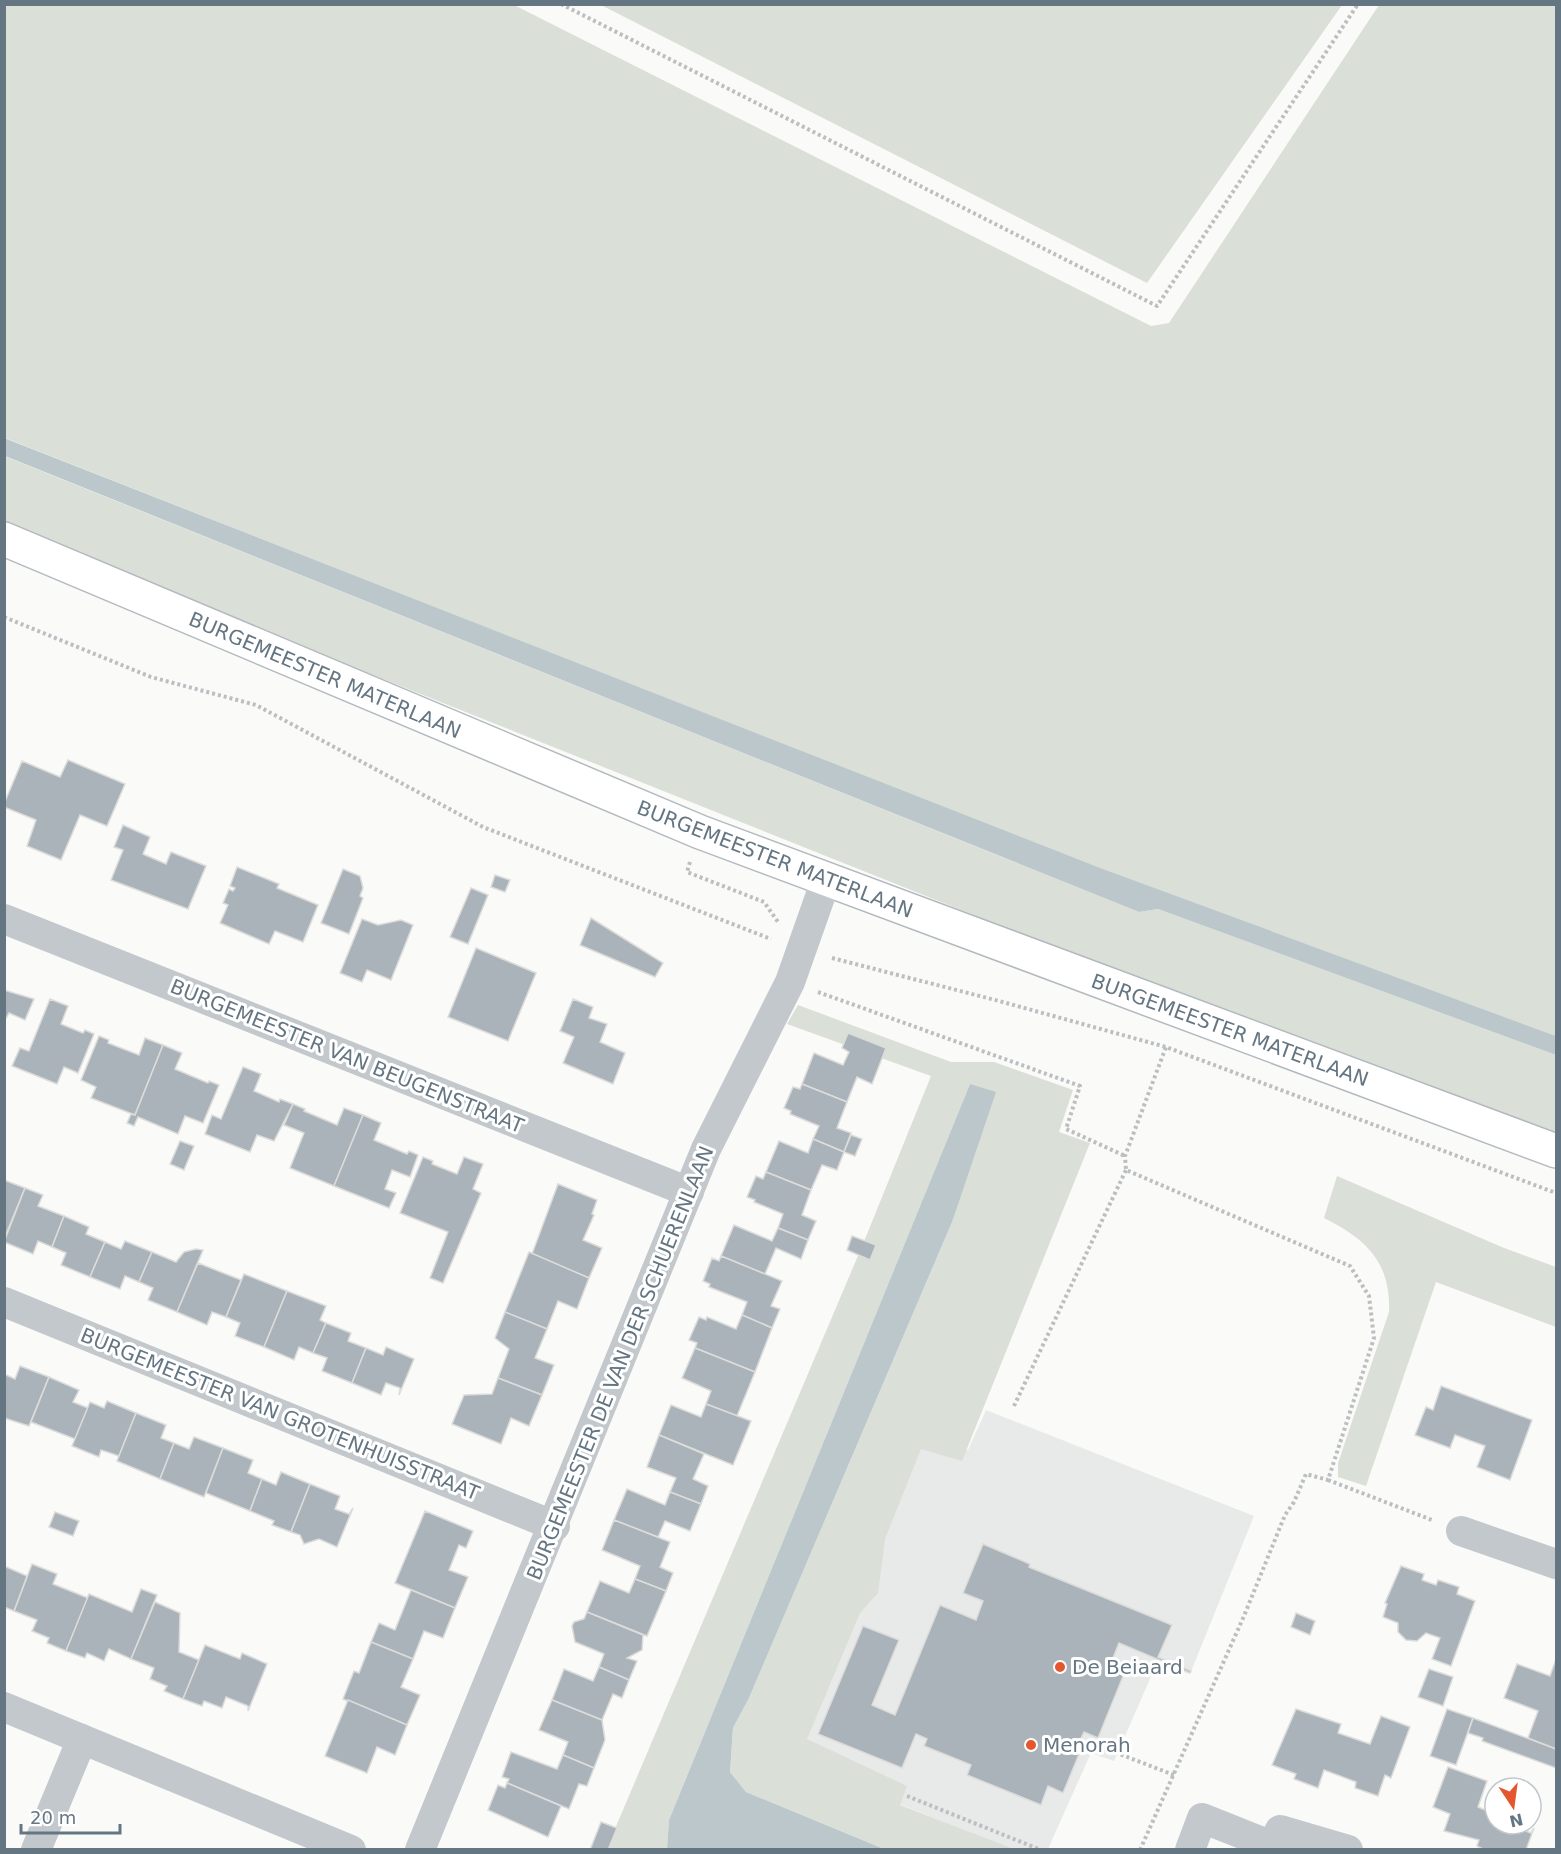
<svg xmlns="http://www.w3.org/2000/svg" width="1561" height="1854" viewBox="0 0 1561 1854" font-family="'DejaVu Sans',sans-serif">
	<style>
		.built { fill: #e8e9e9 }
		.green { fill: #dadfd7 }
		.water { fill: #bbc7cb }
		.building { fill: #aab3b9; stroke: #dcdcda; stroke-width: 1.5 }
		.lines { fill: none; stroke-linecap: round; stroke-linejoin: round }
		.secondary-casing { stroke: #b3babf; stroke-width: 36 }
		.path { stroke: #bbbfc2; stroke-width: 4; stroke-dasharray: 3 3; stroke-linecap: butt }
		.street { stroke: #c3c8cc; stroke-width: 30 }
		.secondary { stroke: #fff; stroke-width: 33 }
		.poi-dot { fill: #e4572e; stroke: #fff; stroke-width: 2 }
		.labels { text-anchor: middle; dominant-baseline: central; stroke-width: 6; stroke-linejoin: round; paint-order: stroke }
		.street-label { font-size: 20px; fill: #657683; stroke: #fff }
		.poi-label { font-size: 20px; fill: #657683; stroke: #fff; text-anchor: start }
	</style>
	<rect width="100%" height="100%" fill="#fafaf8"/>
	<polygon class="built" points="986,1410 1254,1516 1190,1674 1157,1663 1114,1761 1091,1753 1048,1849 1012,1849 899,1804 807,1739 924,1435 968,1450"/>
	<g class="green">
		<polygon points="4,5 514,5 1151,326 1169,323 1379,5 1556,5 1556,1036 1082,862 5,438"/>
		<polygon points="601,5 1342,4 1342,5 1147,283"/>
		<polygon points="4,456 1139,912 1158,909 1556,1055 1556,1134 1129,977 5,528"/>
		<polygon points="798,1005 951,1062 994,1062 1073,1090 1059,1132 1090,1143 962,1461 921,1449 885,1539 878,1593 860,1613 807,1739 907,1786 900,1805 1014,1849 884,1849 746,1792 730,1772 733,1728 749,1698 952,1222 970,1084 669,1820 667,1849 606,1850 863,1244 931,1076 787,1024"/>
		<path d="M 1337,1176 L 1504,1248 L 1556,1267 L 1556,1327 L 1436,1282 L 1366,1486 L 1338,1477 L 1338,1463 L 1389,1312 C 1391,1262 1366,1239 1324,1218 Z"/>
	</g>
	<g class="water">
		<polygon points="4,438 1100,868 1556,1036 1556,1055 1158,909 1139,912 5,456"/>
		<polygon points="970,1084 996,1092 952,1222 749,1698 733,1728 730,1772 746,1792 884,1849 667,1849 669,1820"/>
	</g>
	<g class="building">
		<polygon points="68,760 125,784 107,826 80,815 61,860 27,846 36,820 4,807 4,804 22,761 60,777"/>
		<polygon points="123,825 150,837 143,854 166,864 171,852 206,866 188,909 111,880 123,850 114,847"/>
		<polygon points="237,867 279,884 277,888 318,905 303,942 275,931 269,944 220,923 228,905 223,903 229,889 233,891 235,888 230,886"/>
		<polygon points="343,869 360,876 363,888 360,896 363,898 349,934 321,923"/>
		<polygon points="495,875 510,880 505,892 491,887"/>
		<polygon points="471,888 488,895 468,944 450,937"/>
		<polygon points="591,918 663,963 655,977 580,945"/>
		<polygon points="362,919 378,925 401,920 413,925 391,980 367,970 362,982 340,973"/>
		<polygon points="476,948 536,973 508,1041 448,1017"/>
		<polygon points="4,990 34,999 25,1020 9,1013 4,1022"/>
		<polygon points="50,999 68,1006 61,1024 83,1033 85,1030 94,1034 78,1073 64,1067 57,1084 12,1066 20,1048 29,1051"/>
		<polygon points="573,999 593,1007 589,1018 607,1024 600,1042 625,1053 613,1084 563,1063 574,1037 560,1031"/>
		<polygon points="848,1033 886,1048 872,1084 857,1077 847,1102 802,1084 814,1053 843,1065 849,1052 842,1048"/>
		<polygon points="99,1036 109,1040 108,1043 139,1055 145,1038 163,1045 135,1115 91,1098 96,1087 81,1080"/>
		<polygon points="163,1045 182,1053 175,1069 208,1083 209,1081 219,1085 203,1123 185,1116 178,1134 138,1117 134,1126 127,1123 131,1114 135,1115"/>
		<polygon points="243,1067 261,1074 254,1091 279,1102 280,1099 293,1104 274,1141 257,1135 250,1152 205,1134 212,1115 221,1119"/>
		<polygon points="802,1084 847,1102 837,1128 851,1133 844,1152 813,1139 819,1126 790,1114 791,1111 784,1108 793,1087 800,1089"/>
		<polygon points="293,1104 305,1109 304,1111 337,1125 344,1108 363,1115 334,1186 290,1168 304,1133 284,1125"/>
		<polygon points="363,1115 381,1123 374,1140 407,1154 409,1151 418,1155 410,1177 392,1170 385,1189 396,1193 389,1208 334,1186"/>
		<polygon points="851,1135 862,1139 855,1156 844,1152"/>
		<polygon points="813,1139 844,1152 837,1170 822,1165 811,1190 766,1172 779,1141 808,1153"/>
		<polygon points="180,1141 194,1146 184,1170 170,1164"/>
		<polygon points="423,1157 433,1161 432,1164 457,1174 464,1157 483,1164 473,1189 481,1193 443,1283 430,1278 448,1232 400,1213"/>
		<polygon points="766,1172 811,1190 802,1215 816,1221 808,1240 778,1228 783,1214 754,1202 755,1200 747,1197 756,1176 763,1179"/>
		<polygon points="4,1180 25,1188 4,1239"/>
		<polygon points="558,1184 597,1200 592,1214 594,1215 583,1240 602,1248 589,1278 532,1254"/>
		<polygon points="25,1188 43,1195 38,1206 64,1216 52,1247 38,1241 33,1254 4,1242"/>
		<polygon points="64,1216 89,1227 86,1234 105,1242 90,1277 61,1265 66,1253 52,1247"/>
		<polygon points="734,1225 772,1241 778,1228 808,1240 801,1259 776,1248 765,1274 721,1256"/>
		<polygon points="852,1236 876,1245 870,1260 847,1250"/>
		<polygon points="125,1241 152,1252 139,1282 125,1276 120,1289 90,1277 105,1242 121,1249"/>
		<polygon points="196,1249 203,1250 177,1312 148,1300 153,1288 139,1282 152,1252 176,1262 184,1252"/>
		<polygon points="529,1252 589,1278 577,1309 558,1301 547,1329 505,1312"/>
		<polygon points="721,1256 782,1281 771,1306 780,1309 772,1328 742,1315 747,1302 709,1287 710,1284 703,1281 712,1258 719,1261"/>
		<polygon points="198,1263 241,1280 226,1317 212,1312 207,1325 177,1312"/>
		<polygon points="244,1274 287,1291 264,1347 235,1336 240,1323 226,1317"/>
		<polygon points="287,1291 326,1306 320,1320 326,1323 313,1353 299,1347 294,1360 264,1347"/>
		<polygon points="505,1312 547,1329 535,1358 554,1365 542,1395 498,1378 509,1349 495,1338"/>
		<polygon points="742,1315 772,1328 755,1372 695,1348 697,1343 689,1340 699,1317 706,1320 707,1317 736,1329"/>
		<polygon points="326,1323 351,1333 348,1341 366,1348 352,1383 322,1371 327,1358 313,1353"/>
		<polygon points="386,1347 414,1359 399,1395 400,1388 386,1383 381,1395 352,1383 366,1348 383,1355"/>
		<polygon points="695,1348 755,1372 737,1416 706,1404 711,1391 682,1378"/>
		<polygon points="20,1366 49,1377 29,1426 4,1418 4,1374 15,1379"/>
		<polygon points="49,1377 79,1390 73,1402 88,1408 75,1439 31,1422"/>
		<polygon points="498,1378 542,1395 529,1426 511,1418 501,1444 452,1424 464,1395 492,1394"/>
		<polygon points="1441,1386 1532,1420 1510,1480 1477,1467 1485,1446 1455,1435 1450,1448 1415,1435 1426,1407 1433,1410"/>
		<polygon points="107,1401 136,1413 119,1456 101,1450 99,1457 72,1446 90,1402 104,1408"/>
		<polygon points="706,1404 751,1421 733,1465 659,1435 671,1405 701,1417"/>
		<polygon points="136,1413 166,1425 161,1438 174,1443 160,1479 117,1461"/>
		<polygon points="659,1435 704,1454 693,1479 708,1486 701,1504 670,1492 676,1478 647,1467"/>
		<polygon points="194,1437 223,1448 204,1497 160,1479 174,1443 189,1449"/>
		<polygon points="223,1448 253,1460 248,1473 262,1479 250,1511 206,1493"/>
		<polygon points="281,1472 310,1484 291,1532 272,1525 274,1521 250,1511 262,1479 276,1485"/>
		<polygon points="310,1484 340,1496 335,1509 349,1514 353,1508 337,1547 319,1539 304,1544 300,1535 291,1532"/>
		<polygon points="627,1489 665,1505 670,1492 701,1504 690,1531 665,1521 658,1537 614,1520"/>
		<polygon points="425,1511 473,1531 466,1548 459,1545 449,1570 468,1577 455,1608 395,1583"/>
		<polygon points="55,1512 79,1521 73,1536 49,1527"/>
		<polygon points="614,1520 670,1542 660,1567 673,1573 666,1591 635,1579 640,1566 602,1550"/>
		<polygon points="983,1544 1030,1564 1029,1567 1172,1625 1158,1657 1191,1671 1190,1673 1119,1643 1113,1658 1128,1664 1098,1738 1084,1732 1078,1745 1082,1747 1063,1793 1048,1786 1041,1805 967,1775 971,1765 924,1746 927,1739 916,1734 902,1768 818,1734 863,1626 899,1640 872,1705 895,1715 940,1605 976,1620 983,1601 963,1593"/>
		<polygon points="32,1564 57,1574 53,1584 88,1598 66,1651 47,1643 49,1638 32,1631 37,1620 14,1611"/>
		<polygon points="4,1566 27,1576 14,1611 4,1607"/>
		<polygon points="1401,1566 1424,1574 1422,1580 1436,1585 1438,1580 1459,1587 1457,1594 1475,1601 1451,1666 1432,1659 1440,1638 1426,1633 1417,1641 1406,1640 1398,1632 1398,1623 1383,1617 1387,1604 1385,1603"/>
		<polygon points="635,1579 666,1591 647,1636 587,1612 600,1581 629,1593"/>
		<polygon points="141,1589 157,1595 131,1659 109,1649 104,1661 87,1653 85,1658 66,1651 89,1594 132,1612"/>
		<polygon points="411,1590 455,1608 443,1638 424,1631 413,1659 371,1642 379,1623 395,1630"/>
		<polygon points="155,1602 180,1613 179,1652 199,1660 183,1699 164,1691 167,1686 150,1679 154,1668 131,1659"/>
		<polygon points="587,1612 643,1635 642,1650 627,1658 637,1661 629,1680 599,1667 604,1654 575,1642 572,1626 574,1622 584,1619"/>
		<polygon points="1296,1613 1315,1621 1310,1635 1291,1627"/>
		<polygon points="371,1642 413,1659 401,1687 420,1695 407,1725 343,1699 354,1671 359,1673"/>
		<polygon points="205,1645 240,1659 242,1653 267,1664 248,1711 248,1706 226,1697 222,1708 204,1701 202,1706 183,1699"/>
		<polygon points="1556,1659 1556,1749 1528,1738 1538,1711 1504,1698 1517,1664 1550,1676"/>
		<polygon points="599,1667 629,1680 622,1698 613,1694 602,1720 552,1700 564,1669 593,1681"/>
		<polygon points="1429,1669 1453,1677 1443,1706 1418,1697"/>
		<polygon points="348,1700 407,1725 395,1755 377,1747 367,1773 325,1756"/>
		<polygon points="552,1700 602,1720 605,1740 594,1768 563,1755 568,1742 539,1730"/>
		<polygon points="1296,1709 1341,1724 1338,1733 1370,1744 1381,1716 1410,1727 1391,1778 1385,1775 1378,1796 1355,1788 1356,1782 1324,1770 1318,1788 1294,1779 1296,1774 1272,1765"/>
		<polygon points="1447,1709 1473,1718 1456,1765 1430,1756"/>
		<polygon points="1473,1718 1556,1749 1556,1768 1482,1741 1483,1738 1468,1733"/>
		<polygon points="511,1752 557,1769 563,1755 594,1768 587,1786 579,1784 569,1809 507,1783 509,1779 502,1777"/>
		<polygon points="1448,1767 1487,1781 1478,1807 1495,1814 1495,1824 1507,1824 1531,1833 1534,1828 1526,1850 1485,1850 1477,1846 1479,1840 1444,1831 1450,1814 1433,1807"/>
		<polygon points="507,1783 561,1806 548,1837 488,1810 498,1785 505,1788"/>
		<polygon points="601,1822 617,1828 608,1850 590,1850"/>
	</g>
	<g class="lines">
		<defs>
			<polyline id="secondary" points="4,539 700,832 1556,1151"/>
		</defs>
		<use href="#secondary" class="secondary-casing"/>
		<g class="path">
			<polyline points="561,4 1157,306 1358,4"/>
			<polyline points="4,617 151,677 256,705 483,827 771,939"/>
			<polyline points="690,862 687,872 764,902 778,922"/>
			<polyline points="832,958 999,1001 1166,1047 1556,1193"/>
			<polyline points="818,992 1080,1086 1066,1129 1125,1156"/>
			<polyline points="1014,1406 1126,1170"/>
			<polyline points="1328,1480 1432,1520"/>
			<polyline points="1104,1748 1174,1775"/>
			<polyline points="907,1796 1041,1850"/>
			<polyline points="1140,1850 1244,1616 1285,1515 1294,1502 1306,1474 1328,1480 1374,1338 1369,1296 1350,1266 1126,1170 1125,1156 1166,1047"/>
		</g>
		<g class="street">
			<polyline points="4,919 689,1192"/>
			<polyline points="4,1302 555,1526"/>
			<polyline points="1461,1531 1556,1564"/>
			<polyline points="4,1707 351,1850"/>
			<polyline points="36,1850 82,1739"/>
			<polyline points="420,1850 706,1149 790,982 826,880"/>
			<polyline points="1190,1850 1202,1818 1270,1845"/>
			<polyline points="1269,1850 1280,1830 1348,1850"/>
		</g>
		<use href="#secondary" class="secondary"/>
	</g>
	<g class="poi-dot">
		<circle cx="1060" cy="1667" r="6"/>
		<circle cx="1031" cy="1745" r="6"/>
	</g>
	<g class="labels">
		<g class="street-label">
			<text transform="translate(325 675) rotate(23)">BURGEMEESTER MATERLAAN</text>
			<text transform="translate(775 859) rotate(21)">BURGEMEESTER MATERLAAN</text>
			<text transform="translate(1230 1030) rotate(20)">BURGEMEESTER MATERLAAN</text>
			<text transform="translate(347 1056) rotate(22)">BURGEMEESTER VAN BEUGENSTRAAT</text>
			<text transform="translate(620 1363) rotate(-68)">BURGEMEESTER DE VAN DER SCHUERENLAAN</text>
			<text transform="translate(280 1414) rotate(22)">BURGEMEESTER VAN GROTENHUISSTRAAT</text>
		</g>
		<g class="poi-label">
			<text x="1072" y="1667">De Beiaard</text>
			<text x="1043" y="1745">Menorah</text>
		</g>
	</g>
	<rect width="1561" height="1854" fill="none" stroke="#657683" stroke-width="12"/>
	<g transform="translate(1513 1806) rotate(167)"><circle r="28" fill="#ffffff" stroke="#c1c8cd" stroke-width="1.5"/>
	<path d="M0-4.5L10 22L0 15L-10 22Z" fill="#e4572e"/>
	<text y="-9" font-size="16" font-weight="bold" text-anchor="middle" fill="#657683">N</text>
	</g>
	<path d="M21 1824v9h99v-9" fill="none" stroke="#657683" stroke-width="3"/>
	<text x="30" y="1824" font-size="18" fill="#657683" stroke="#ffffff" stroke-width="4.5" paint-order="stroke">20 m</text>
</svg>
